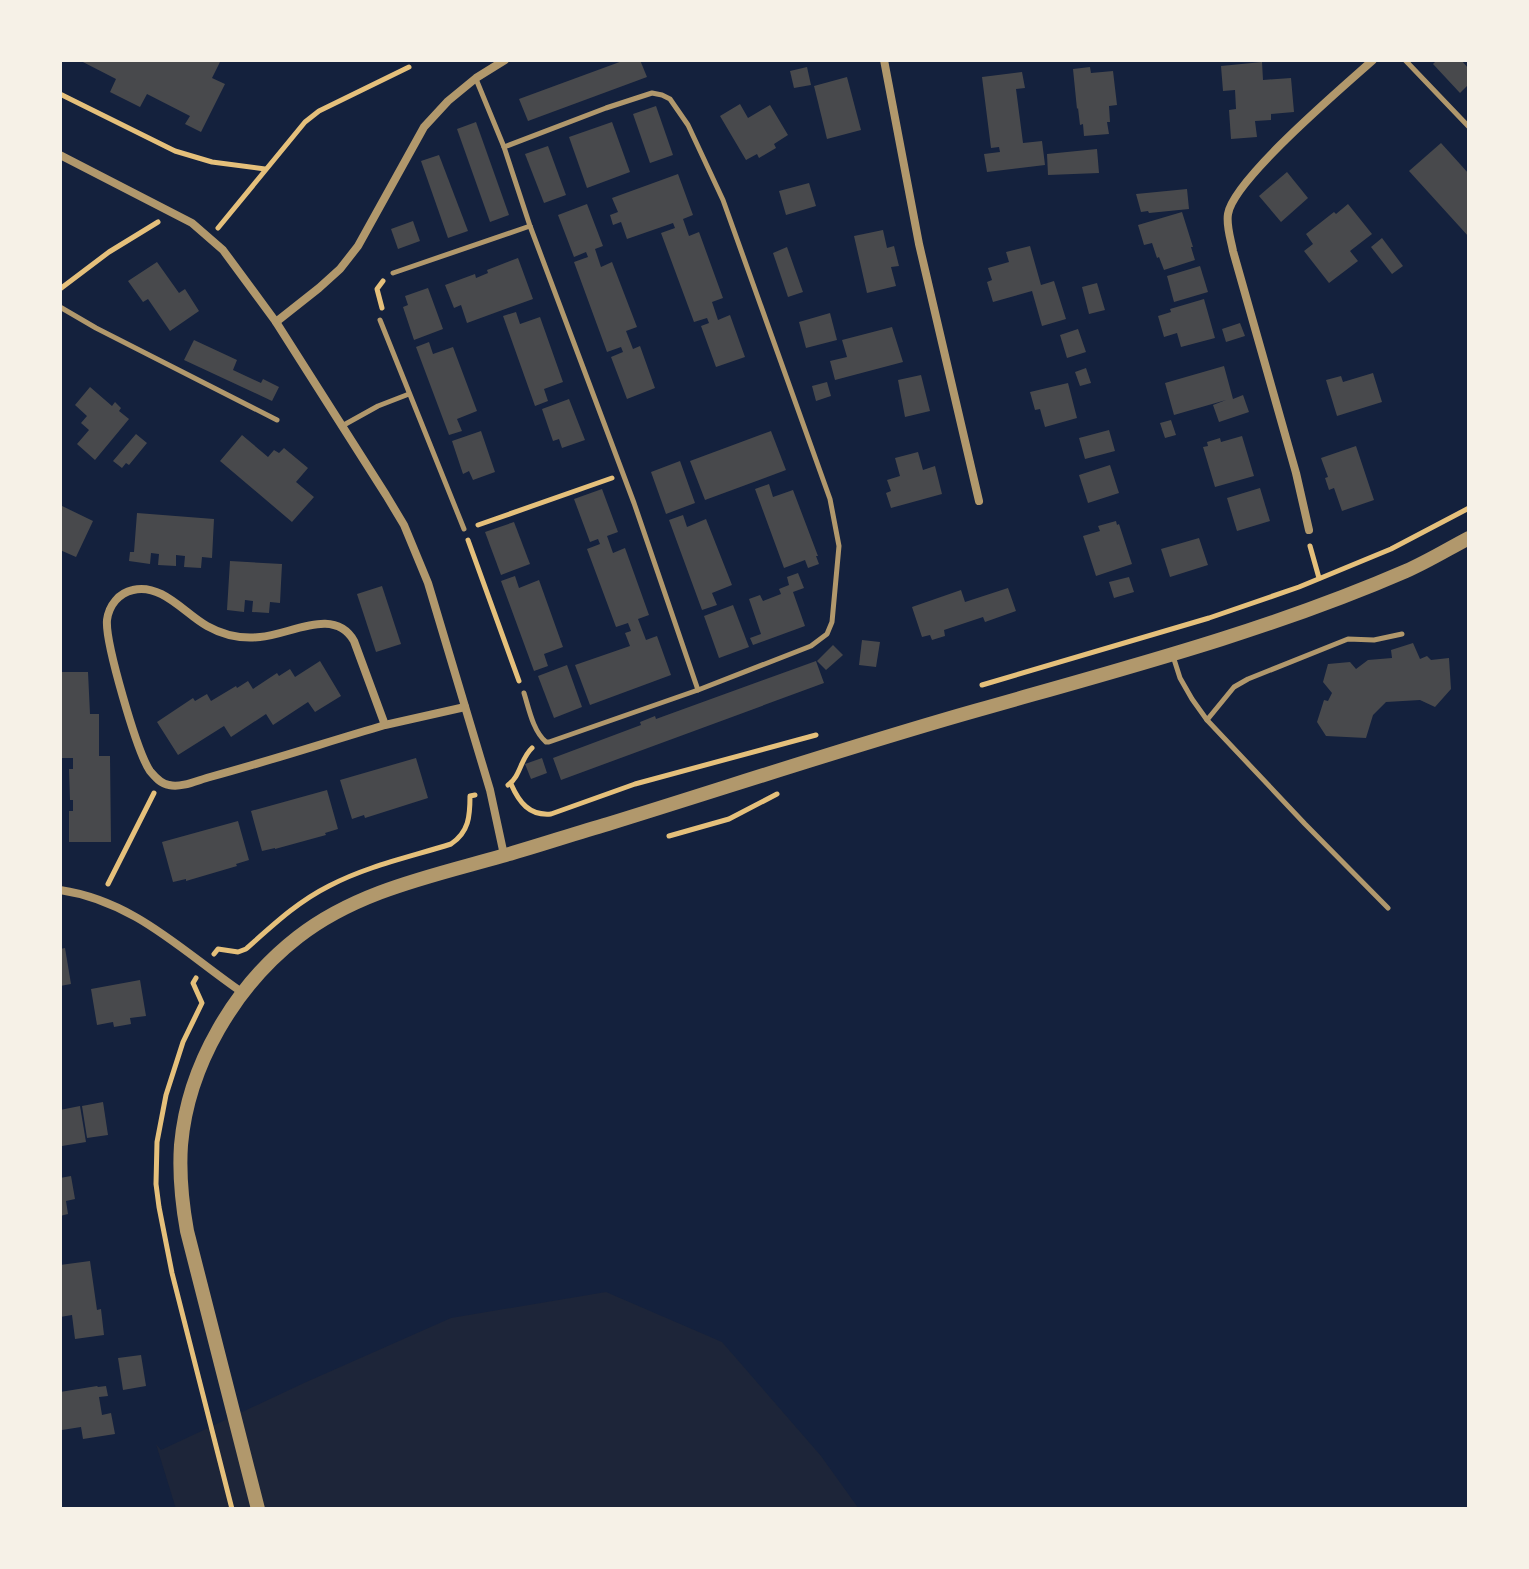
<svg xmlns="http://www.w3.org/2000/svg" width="1529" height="1569" viewBox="0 0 1529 1569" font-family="Inter,sans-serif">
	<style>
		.green { fill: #1d2539 }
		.building { fill: #48494c }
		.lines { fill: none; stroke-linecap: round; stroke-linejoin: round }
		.path { stroke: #e5c07b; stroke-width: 5 }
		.service { stroke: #b1986c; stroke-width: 5 }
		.minor { stroke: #b1986c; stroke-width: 8 }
		.tertiary { stroke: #b1986c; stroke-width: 14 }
	</style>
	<rect width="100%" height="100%" fill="#14213d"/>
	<polygon class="green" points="606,1292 722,1342 821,1456 859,1509 176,1509 156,1444 161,1450 304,1383 451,1318"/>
	<g class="building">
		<polygon points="79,60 221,60 212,78 225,84 201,132 185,124 190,116 147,94 140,107 110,92 116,79"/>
		<polygon points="625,60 640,60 647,77 528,121 519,99"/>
		<polygon points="1437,60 1461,60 1469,69 1469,84 1460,93 1433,64"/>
		<polygon points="1262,62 1263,80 1291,78 1294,112 1271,114 1271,120 1255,121 1257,137 1231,139 1229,110 1236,109 1235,90 1223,91 1221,66"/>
		<polygon points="807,67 811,85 794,88 790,71"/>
		<polygon points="1090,67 1091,73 1113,71 1117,105 1109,106 1110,122 1107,122 1109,134 1084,136 1083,124 1080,125 1078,108 1077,109 1073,69"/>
		<polygon points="1022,72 1025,88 1016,89 1023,143 1042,141 1045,165 987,172 984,154 1000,152 999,147 991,148 982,77"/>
		<polygon points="847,77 861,130 827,139 814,86"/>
		<polygon points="740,104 748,118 770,105 788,135 774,144 776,148 759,158 757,154 746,160 720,116"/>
		<polygon points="656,106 673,155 650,163 633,114"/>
		<polygon points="476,122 509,215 490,222 457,129"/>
		<polygon points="612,122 630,172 587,188 569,137"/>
		<polygon points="1441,143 1469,174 1469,237 1409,171"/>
		<polygon points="548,146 566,195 544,203 525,154"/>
		<polygon points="1097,149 1099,173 1048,175 1047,154"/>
		<polygon points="439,155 468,231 448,238 421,161"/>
		<polygon points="1287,172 1308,198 1281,222 1259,196"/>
		<polygon points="678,174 693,215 683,219 689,236 699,232 723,298 712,302 718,320 730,315 745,357 716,367 701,326 709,323 707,318 694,322 661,233 675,228 673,223 627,239 621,222 613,225 610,215 618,212 612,198"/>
		<polygon points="809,183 816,206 786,215 779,191"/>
		<polygon points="1187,189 1189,209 1149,213 1148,211 1141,212 1136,194"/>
		<polygon points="587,204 603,246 595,249 601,267 612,262 637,327 626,331 633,349 640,346 655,388 627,399 611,357 623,352 621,347 607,352 574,262 588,257 586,252 574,257 558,215"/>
		<polygon points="1348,204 1372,234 1350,251 1358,261 1329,283 1304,251 1313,244 1306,234 1334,212 1336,214"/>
		<polygon points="1182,212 1193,247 1191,247 1195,260 1164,270 1159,257 1157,258 1152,243 1144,245 1138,225"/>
		<polygon points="413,221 420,241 398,249 391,229"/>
		<polygon points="883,230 887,248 894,246 899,266 891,267 896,286 867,293 854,236"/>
		<polygon points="1382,238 1403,266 1392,274 1371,247"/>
		<polygon points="1030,246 1041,285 1054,281 1066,319 1042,326 1032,291 993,302 987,282 992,280 988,268 1009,262 1006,252"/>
		<polygon points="787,247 803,292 788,297 773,253"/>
		<polygon points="518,258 533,299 467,323 461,305 454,308 445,285 475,274 476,278 488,273 487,270"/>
		<polygon points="157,262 179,293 185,289 199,311 170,331 148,299 143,302 128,281"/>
		<polygon points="1200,266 1208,292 1174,302 1167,276"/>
		<polygon points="1097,283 1105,310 1089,314 1082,287"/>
		<polygon points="428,288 443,329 414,340 403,307 408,305 405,296"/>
		<polygon points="1204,299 1215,338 1181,347 1177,333 1164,337 1158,316 1171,312 1170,309"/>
		<polygon points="516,312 520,324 540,317 563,382 544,389 548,401 535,406 503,316"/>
		<polygon points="830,313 837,340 806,348 799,322"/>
		<polygon points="1240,323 1245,336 1226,342 1222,329"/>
		<polygon points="892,327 903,362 835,380 830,361 847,357 842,340"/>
		<polygon points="1078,329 1086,352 1067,358 1060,335"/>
		<polygon points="194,340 237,360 233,370 261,383 263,379 279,387 272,401 184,360"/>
		<polygon points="429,342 433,354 453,347 477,411 457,419 462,431 449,435 416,347"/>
		<polygon points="1224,366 1233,399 1243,395 1249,412 1219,422 1213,405 1226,400 1174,415 1165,383"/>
		<polygon points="1086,368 1091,383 1080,386 1075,372"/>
		<polygon points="1373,373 1382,402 1337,416 1326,380 1341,376 1343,382"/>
		<polygon points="921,375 930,411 905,417 898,380"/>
		<polygon points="827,382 831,396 816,401 812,386"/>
		<polygon points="1068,383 1077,418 1045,427 1040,409 1035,410 1030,392"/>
		<polygon points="90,387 112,406 115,402 121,408 119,411 129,419 95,460 77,444 89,430 81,423 87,416 75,405"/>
		<polygon points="569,399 585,440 562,448 559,439 553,441 542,409"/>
		<polygon points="1171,420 1176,435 1165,438 1160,423"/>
		<polygon points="1109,430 1115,451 1085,459 1079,438"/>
		<polygon points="481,431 495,472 473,480 469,471 463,474 452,441"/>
		<polygon points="771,431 786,470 705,500 690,461"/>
		<polygon points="136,434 147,443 129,465 126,463 122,468 113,461"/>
		<polygon points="242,435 268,457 274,450 279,453 284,448 308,468 296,482 314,497 292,522 220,461"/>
		<polygon points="1242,436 1254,476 1215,487 1203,447 1208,446 1207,442 1220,438 1221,442"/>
		<polygon points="1356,446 1374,500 1342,511 1334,488 1329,490 1325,478 1328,477 1321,458"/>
		<polygon points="918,452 923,470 935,466 942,494 891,508 886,493 891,491 887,480 900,476 895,458"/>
		<polygon points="680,461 695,503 666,514 651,472"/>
		<polygon points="1110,465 1119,493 1088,503 1079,475"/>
		<polygon points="769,484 773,497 793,490 818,556 816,556 819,564 808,568 805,560 784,568 755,489"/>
		<polygon points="1260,488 1270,521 1237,531 1227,498"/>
		<polygon points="602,489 618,532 607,536 613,553 625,548 649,615 638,619 646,640 657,636 671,675 590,705 575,665 630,646 625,633 631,631 628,623 616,627 587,549 600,544 598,539 590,542 574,499"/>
		<polygon points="60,505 93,521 76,557 60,550"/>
		<polygon points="137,513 214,519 212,558 202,557 201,568 184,567 185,556 176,555 176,566 158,565 159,554 151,553 150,564 129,561 130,552 134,552"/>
		<polygon points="683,515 687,527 706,519 732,585 712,593 717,605 702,610 669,520"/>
		<polygon points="1116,521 1117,525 1119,524 1132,564 1096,576 1083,536 1100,531 1098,526"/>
		<polygon points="514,522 530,564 501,575 485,532"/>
		<polygon points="1199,538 1208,565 1170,577 1161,549"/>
		<polygon points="230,561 282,564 280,603 270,602 269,613 252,612 253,601 245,600 244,612 227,610"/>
		<polygon points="798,573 804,588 793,592 805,626 753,645 750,638 761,634 749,599 760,595 763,601 781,594 779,589 789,585 787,577"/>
		<polygon points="515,576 519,588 539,580 563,647 544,654 548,666 534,671 501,581"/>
		<polygon points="1129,577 1134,592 1114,598 1109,582"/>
		<polygon points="382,586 401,644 376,652 357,594"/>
		<polygon points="1008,588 1016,611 985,622 983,617 944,630 945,636 932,640 930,635 922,637 912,607 961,590 965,602"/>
		<polygon points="733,605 749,647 719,658 704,616"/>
		<polygon points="862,640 880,642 876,667 859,665"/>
		<polygon points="1413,643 1420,659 1427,656 1431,660 1449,658 1451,689 1435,707 1420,700 1386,702 1373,715 1366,738 1326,736 1317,722 1324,700 1328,701 1332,693 1323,682 1328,664 1350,662 1356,669 1368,660 1392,658 1391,650"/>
		<polygon points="833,645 843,655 826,670 817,661"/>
		<polygon points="320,661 341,696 315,712 308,702 273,725 266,714 231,737 224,726 178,755 157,722 193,698 195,701 207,694 211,701 236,686 237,688 248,681 253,689 277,673 279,676 290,669 295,677"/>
		<polygon points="816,661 824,683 561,780 553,758 641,725 640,722 655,716 656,719"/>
		<polygon points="567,665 582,707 554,718 538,676"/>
		<polygon points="60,672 88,672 90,714 99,714 99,756 110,756 111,842 69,842 69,811 73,811 73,800 70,800 69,769 73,769 73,758 60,758"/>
		<polygon points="416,758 428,798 365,818 364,815 352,819 340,780"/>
		<polygon points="542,758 547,773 531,779 525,764"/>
		<polygon points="327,790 338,829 325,833 326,835 275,849 275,848 262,851 251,811"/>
		<polygon points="238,821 249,860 236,864 237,866 186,881 186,879 173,882 162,842"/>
		<polygon points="65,948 71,984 60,986 60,949"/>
		<polygon points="140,980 146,1016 130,1018 131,1024 114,1027 113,1022 97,1025 91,989"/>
		<polygon points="103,1102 108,1135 87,1138 82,1106"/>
		<polygon points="80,1106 86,1142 62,1146 60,1110"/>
		<polygon points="71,1176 75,1199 66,1201 68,1214 60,1216 60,1178"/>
		<polygon points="90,1261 97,1310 101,1309 104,1335 75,1339 72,1315 60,1317 60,1265"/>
		<polygon points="141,1355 146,1386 123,1390 118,1358"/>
		<polygon points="97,1386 98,1387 106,1386 108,1396 99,1397 102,1415 111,1413 115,1434 83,1439 81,1427 62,1430 60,1423 60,1392"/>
	</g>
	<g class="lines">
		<g class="path">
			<polyline points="60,94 175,151 212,162 265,169"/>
			<polyline points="218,228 305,122 319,111 409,67"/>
			<polyline points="60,289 109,252 158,222"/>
			<polyline points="382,308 377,289 383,281"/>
			<polyline points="478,525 612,478"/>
			<polyline points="468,540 519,681"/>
			<polyline points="1310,546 1319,578"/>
			<polyline points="982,685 1209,618 1299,587 1391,549 1469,508"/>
			<path d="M 511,784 C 519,802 529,816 551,814 L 635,784 L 816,735"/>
			<path d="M 508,785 C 521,776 520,759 532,748"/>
			<polyline points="669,836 729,819 777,794"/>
			<polyline points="108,884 154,793"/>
			<path d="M 214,954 L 218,949 L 238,952 L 246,949 C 272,926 297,902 329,886 C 367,866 410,857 451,844 C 469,832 470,816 470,796 L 475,795"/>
			<polyline points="196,978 193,983 202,1003 183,1042 166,1095 157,1142 156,1184 159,1207 172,1273 232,1509"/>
		</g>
		<g class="service">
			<polyline points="1405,60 1469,127"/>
			<polyline points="476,79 504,147 530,226 634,503 698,690"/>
			<path d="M 504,147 L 606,108 L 652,93 L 662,95 L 670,99 L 688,125 L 723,200 L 830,499 L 839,546 L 832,622 L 827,634 L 811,646 L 698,690 L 549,742 L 546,742 C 533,731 529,709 524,693"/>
			<polyline points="393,273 530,226"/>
			<polyline points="60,307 96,328 277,420"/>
			<polyline points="380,320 464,529"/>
			<polyline points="342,426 378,406 409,394"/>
			<polyline points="1173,656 1180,678 1192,699 1207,720 1305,824 1388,908"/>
			<polyline points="1207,720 1234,687 1248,679 1348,639 1374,640 1402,634"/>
		</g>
		<g class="minor">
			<polyline points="884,60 919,244 979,501"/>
			<polyline points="60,155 192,223 223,250 276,322 386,495 404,525 428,583 490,790 504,855"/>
			<polyline points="276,322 319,288 340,269 358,246 424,127 448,101 476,78 505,60"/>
			<path d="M 1309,530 L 1296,473 L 1233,251 C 1231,240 1226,226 1228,214 C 1233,180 1343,87 1373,60"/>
			<path d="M 385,725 C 327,742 269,761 210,777 C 198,780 182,788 169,785 C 161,784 155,777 150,771 C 137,752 105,642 107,620 C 109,605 119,593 133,590 C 162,583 185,614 207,626 C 223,635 242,639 260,637 C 290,635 334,606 354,641 L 385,725 L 465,707"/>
			<path d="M 60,890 C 135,901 183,952 243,993"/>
		</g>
		<path class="tertiary" d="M 258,1509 L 187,1231 C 182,1203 179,1174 181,1145 C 188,1065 235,986 298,937 C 357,891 432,876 502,856 C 538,846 573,834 608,824 C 731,786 854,745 978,710 C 1122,669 1268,631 1406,571 C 1427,562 1448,549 1469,538"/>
	</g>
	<rect width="1529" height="1569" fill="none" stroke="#f6f1e7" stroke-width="124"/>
</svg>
